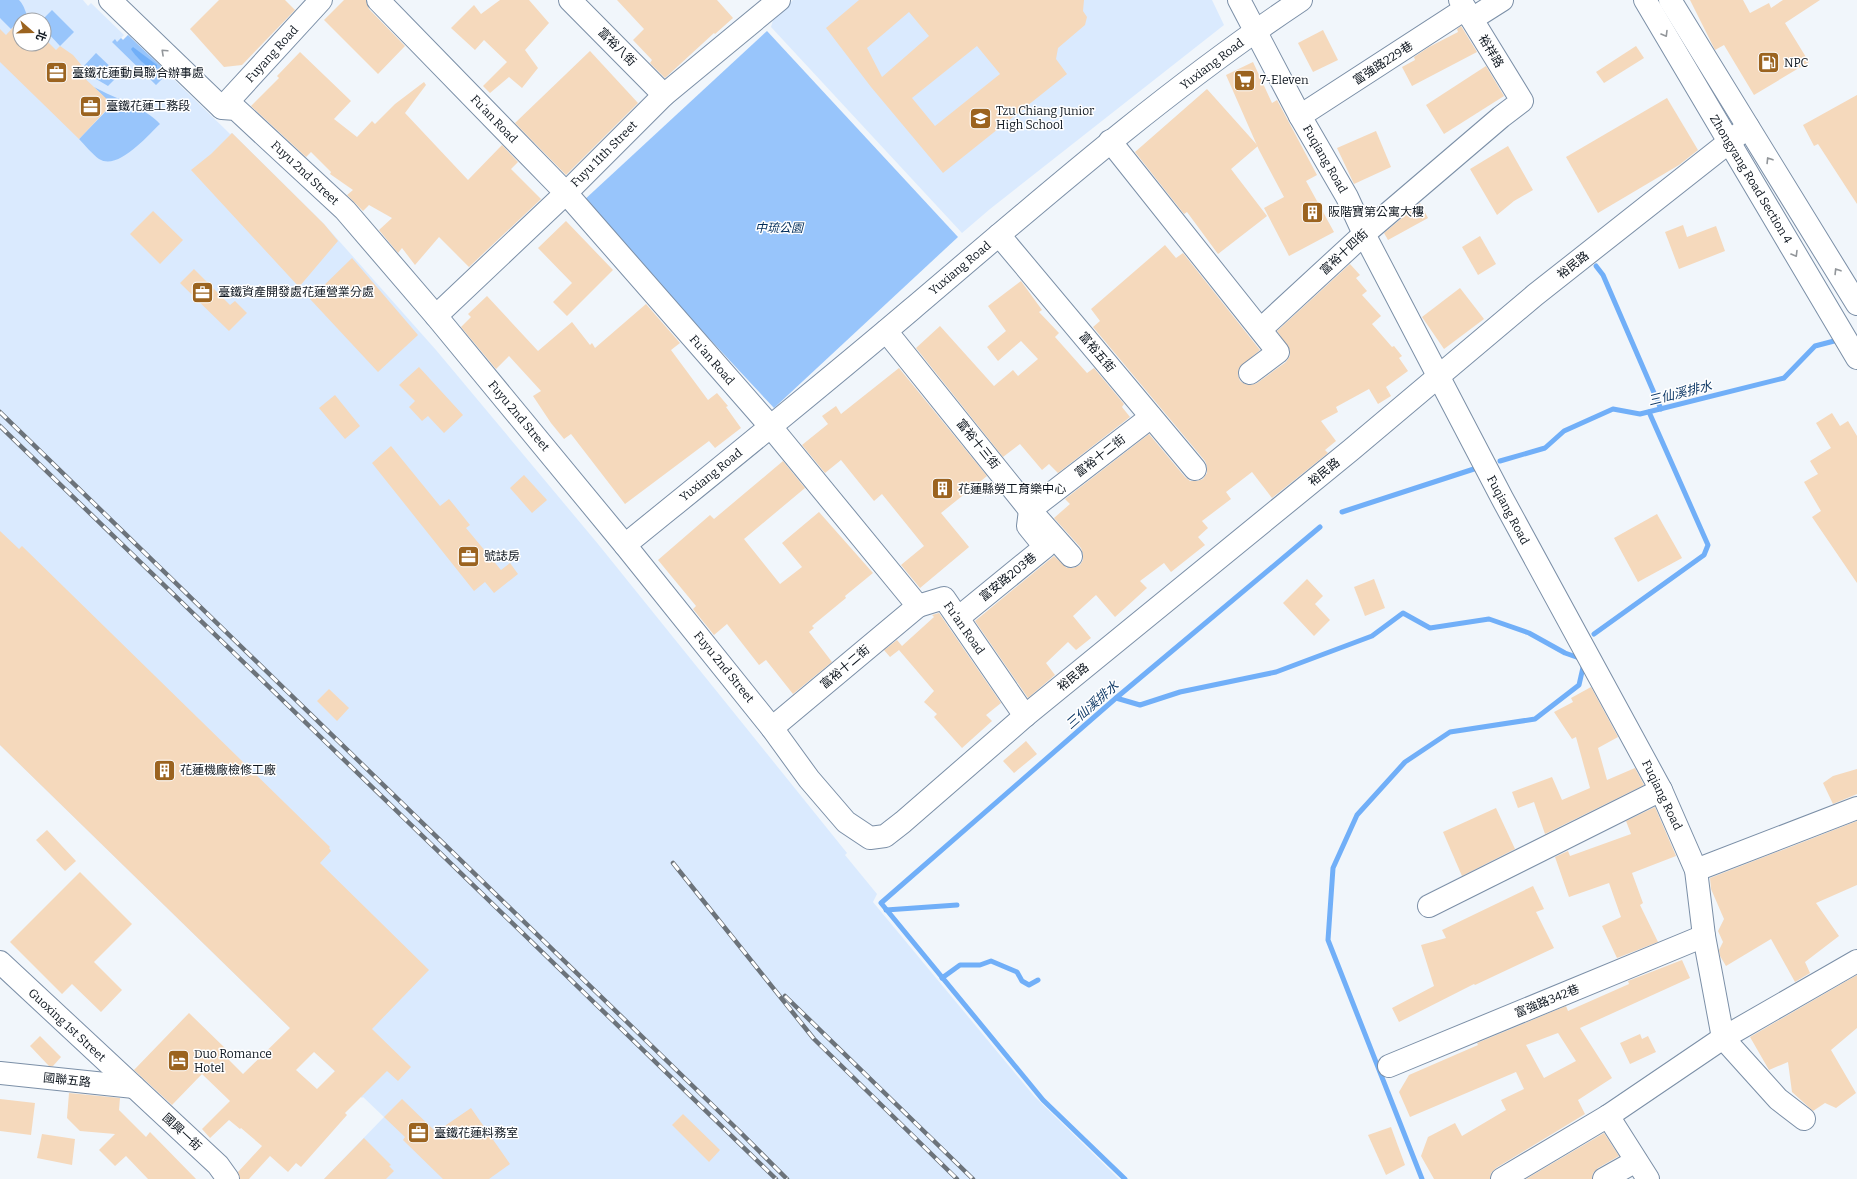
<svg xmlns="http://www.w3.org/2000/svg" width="1857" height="1179" viewBox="0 0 1857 1179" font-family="Bitter,'Noto Sans TC',serif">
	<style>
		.built { fill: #daeafe; fill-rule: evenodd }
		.green { fill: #98c5fb }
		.water { fill: #71aff8 }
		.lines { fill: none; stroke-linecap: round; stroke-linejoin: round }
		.stream { stroke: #71aff8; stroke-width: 5 }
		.building { fill: #f5d9bc; fill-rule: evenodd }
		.minor-casing { stroke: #7b8fa7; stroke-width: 24 }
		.minor { stroke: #fff; stroke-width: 22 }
		.rail-casing { stroke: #6c737a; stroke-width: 4.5 }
		.rail { stroke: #fff; stroke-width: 3; stroke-dasharray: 9; stroke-linecap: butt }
		.oneway { stroke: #92969a }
		.labels { text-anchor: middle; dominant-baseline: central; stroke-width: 3; stroke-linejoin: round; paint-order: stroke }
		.street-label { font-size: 12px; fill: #0d151e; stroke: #fff }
		.poi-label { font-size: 12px; fill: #0d151e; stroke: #fff; text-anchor: start }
		.park-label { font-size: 12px; font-style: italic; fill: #012d5a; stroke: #fff }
		.water-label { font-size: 13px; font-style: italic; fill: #0e3967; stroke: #fff }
	</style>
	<rect width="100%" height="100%" fill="#f1f6fb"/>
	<g class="built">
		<path d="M 0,0 L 83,0 L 88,6 L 91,3 L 124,35 L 121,38 L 123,40 L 128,35 L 227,131 L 230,134 L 232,133 L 324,224 L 436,350 L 598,544 L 847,853 L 845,855 L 877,894 L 873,902 L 1034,1096 L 1119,1179 L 324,1179 L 384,1117 L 363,1097 L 362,1098 L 0,745 ZM 20,20 L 44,20 L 44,44 L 20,44 Z"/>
		<polygon points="793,0 1212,0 1224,25 990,209 962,233 771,27 773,20"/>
	</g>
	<g class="green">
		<path d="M 0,0 L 19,0 C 25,6 25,13 30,20 L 26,20 L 23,17 L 11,29 L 0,18 Z"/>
		<path d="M 52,10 L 74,32 L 60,46 C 53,38 44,31 44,20 L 42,20 Z"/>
		<polygon points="767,31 958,237 774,408 582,202"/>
		<polygon points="128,35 168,73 156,85 112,42 115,39 117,42 121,38 123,40"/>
		<polygon points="96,53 119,75 108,86 91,76 83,67"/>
		<path d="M 94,87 C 114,98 146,108 160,124 C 147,136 118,171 99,159 C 92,154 85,145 79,139 L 112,105 Z"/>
	</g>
	<path class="water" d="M 133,47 L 157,65 L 157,68 L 155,70 C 148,69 134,55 131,49 Z"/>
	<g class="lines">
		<g class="stream">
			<polyline points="1596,266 1603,275 1661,409"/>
			<polyline points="1500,461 1545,448 1564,431 1613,409 1640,414 1784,378 1815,346 1838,340"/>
			<polyline points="1342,512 1477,468"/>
			<polyline points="1594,634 1704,555 1708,545 1649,412"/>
			<polyline points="1116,698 1140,705 1180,692 1276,672 1372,636 1403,613 1430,628 1489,619 1529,633 1565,653 1582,659"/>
			<polyline points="886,910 957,905"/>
			<polyline points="942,978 960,965 980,965 991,961 1017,972 1022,981 1029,985 1038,980"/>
			<polyline points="1125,1179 1043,1100 881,903 1116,698 1320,527"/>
			<polyline points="1422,1179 1328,940 1333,868 1357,815 1405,762 1450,732 1535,719 1579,685 1584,663"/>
		</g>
	</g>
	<g class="building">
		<polygon points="219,0 285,0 295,10 242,65 224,67 190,29"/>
		<polygon points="344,0 366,0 369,9 405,46 378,74 324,20"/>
		<polygon points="500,0 529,0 549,23 525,50 538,68 522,88 509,77 490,93 483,86 507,62 484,40 475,50 451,28 474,5 481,14"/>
		<polygon points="617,0 717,0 733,18 715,34 714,33 665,78 650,63 652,60 633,40 644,29"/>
		<path d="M 859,0 L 1084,0 L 1083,11 L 1087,17 L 1085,25 L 1058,48 L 1056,59 L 1067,74 L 943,173 L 871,87 L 826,28 ZM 909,12 L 929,36 L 882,77 L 867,48 ZM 977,46 L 1000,74 L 935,126 L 912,98 Z"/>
		<polygon points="1690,0 1743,0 1750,13 1769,3 1771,8 1783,0 1820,0 1785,23 1809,62 1754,95 1724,45 1715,50"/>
		<polygon points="20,20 20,44 44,44 44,38 56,50 60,46 73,55 83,67 78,72 112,104 79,139 0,62 0,29 6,35"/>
		<polygon points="1461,26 1477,52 1412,86 1402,67 1415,60 1414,57 1429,47 1458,32 1457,29"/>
		<polygon points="1323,30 1338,60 1313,72 1298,43"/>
		<polygon points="1636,46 1644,58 1604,83 1596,72"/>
		<polygon points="590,51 638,103 566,175 515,123"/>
		<polygon points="300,52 351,101 334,119 357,137 372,121 375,124 395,104 424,82 426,85 405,113 468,180 502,145 518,162 511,169 541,199 469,267 439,237 415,265 402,248 398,253 379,230 392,218 369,205 363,211 347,195 353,190 330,174 331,172 311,152 306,157 251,106 279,78 277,76"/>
		<polygon points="1253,62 1272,103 1277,100 1317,175 1306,181 1334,232 1289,256 1264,208 1284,197 1259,150 1226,75"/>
		<polygon points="1486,66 1504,96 1444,134 1426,105"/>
		<polygon points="1207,89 1258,146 1231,169 1267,216 1218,254 1187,212 1184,214 1135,152"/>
		<polygon points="1857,95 1857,204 1818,144 1814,146 1803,125"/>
		<polygon points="1667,98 1698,150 1679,165 1598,213 1566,157"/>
		<polygon points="1376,131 1391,167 1354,184 1337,148"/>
		<polygon points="232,133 324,224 338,241 299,287 191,170 211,154"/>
		<polygon points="1508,146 1533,190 1514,201 1497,215 1470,169"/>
		<polygon points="1420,203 1428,218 1388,240 1384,233"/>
		<polygon points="153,211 183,240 160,264 130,234"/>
		<polygon points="566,221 613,270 567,316 553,302 572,283 538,248"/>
		<polygon points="1683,225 1687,237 1716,226 1725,251 1679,269 1665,232"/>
		<polygon points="1480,236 1496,264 1478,275 1462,247"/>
		<polygon points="1165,245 1176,258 1183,253 1260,350 1239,368 1238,375 1240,381 1245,384 1251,385 1257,383 1286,362 1290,356 1290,350 1277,331 1350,264 1360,275 1356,278 1367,291 1362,295 1381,316 1372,324 1392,347 1394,346 1402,356 1399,358 1408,371 1386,387 1391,396 1378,404 1369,389 1336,407 1338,412 1321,421 1336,441 1325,450 1328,453 1272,498 1252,472 1226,492 1231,499 1202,521 1208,528 1198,537 1205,545 1171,572 1164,563 1140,581 1147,588 1115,617 1096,595 1073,616 1091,638 1076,650 1068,642 1046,663 1055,675 1028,698 975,621 1054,556 1067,568 1073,568 1080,565 1083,560 1083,554 1081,548 1054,518 1070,504 1065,499 1149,434 1185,477 1190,481 1197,481 1203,479 1207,473 1207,466 1205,461 1093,327 1100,321 1091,309"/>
		<polygon points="352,258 418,335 378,372 310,299"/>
		<polygon points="194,269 230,305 235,301 247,313 229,331 180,283"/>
		<polygon points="1021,281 1042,310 1039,312 1059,333 1055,337 1087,373 1094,368 1124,404 1122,407 1130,417 1058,473 1049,464 1042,470 1020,444 1003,457 916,348 940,326 994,386 1013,370 1018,376 1038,359 1021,341 998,361 987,347 1006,331 988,306"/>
		<polygon points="1460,288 1484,319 1444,349 1422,317"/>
		<polygon points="487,296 538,351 572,322 590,345 592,343 595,348 646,304 680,343 671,350 708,400 717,393 728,406 726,407 741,428 715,448 709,441 625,504 571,434 564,439 551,423 533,396 541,391 509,356 496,369 461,327 471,317 468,314"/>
		<polygon points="419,367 463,415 444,433 428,416 422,421 409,407 415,401 399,385"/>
		<polygon points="899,368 987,476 941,513 969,547 920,588 901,565 924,546 882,494 874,501 841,460 825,473 802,445 828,424 822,416 836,406 841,414"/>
		<polygon points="335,395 360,426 345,439 319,408"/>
		<polygon points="1832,413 1840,426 1848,421 1857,436 1857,583 1812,517 1821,511 1804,482 1818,474 1810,461 1831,448 1816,423"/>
		<polygon points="391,446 440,506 449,499 454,505 470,525 466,528 501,570 510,563 518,574 494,593 485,582 474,591 372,463"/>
		<polygon points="783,461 805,488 744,539 780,584 802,567 782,543 819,512 873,573 845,596 846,598 812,626 814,628 809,632 832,662 793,694 766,660 759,665 727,624 714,635 693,609 696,606 658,560 710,515 714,519"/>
		<polygon points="524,475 547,500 532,513 510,488"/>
		<polygon points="1657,514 1682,558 1638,582 1614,538"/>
		<path d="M 0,531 L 19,549 L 22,546 L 330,847 L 329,848 L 331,851 L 320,863 L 429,970 L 372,1029 L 411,1067 L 398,1081 L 387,1071 L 345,1113 L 347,1115 L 301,1167 L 296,1163 L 288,1172 L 270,1156 L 249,1179 L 240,1179 L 238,1172 L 262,1146 L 241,1128 L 240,1129 L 229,1120 L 210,1138 L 202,1129 L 230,1101 L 202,1074 L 172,1105 L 134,1070 L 189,1013 L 226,1049 L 222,1053 L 243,1074 L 290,1028 L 0,745 ZM 314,1052 L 335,1071 L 317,1089 L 296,1070 Z"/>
		<polygon points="1307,579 1323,596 1315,604 1330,620 1314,636 1283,603"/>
		<polygon points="1374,579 1385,608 1365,616 1354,587"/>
		<polygon points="939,613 1001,703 986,715 992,721 962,748 934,717 937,714 924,702 934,691 899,650 890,657 884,650 897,640 902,646 934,617 932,615"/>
		<polygon points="1591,687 1618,737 1598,748 1607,780 1635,768 1644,785 1545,834 1534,802 1518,808 1512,792 1552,777 1562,800 1590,788 1576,737 1572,739 1554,712 1573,702 1571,698"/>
		<polygon points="329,689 349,708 337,721 317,701"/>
		<polygon points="1026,741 1037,754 1014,773 1003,761"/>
		<polygon points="1857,769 1857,794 1833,804 1823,783 1833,776"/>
		<polygon points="1655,807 1676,856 1632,873 1643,903 1640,905 1658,942 1617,958 1602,926 1621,917 1609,883 1569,897 1555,857 1568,851 1570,856 1631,834 1626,821"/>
		<polygon points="1496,808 1515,849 1462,876 1443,832"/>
		<polygon points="1857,821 1857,885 1816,903 1839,936 1805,962 1810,973 1795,982 1771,939 1726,966 1720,956 1719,950 1723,942 1718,931 1724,919 1711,889 1710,878"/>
		<polygon points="47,830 76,861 65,871 36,840"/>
		<polygon points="80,872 132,924 94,962 122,990 101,1012 72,984 62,994 10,942"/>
		<polygon points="1533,886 1544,909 1536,912 1554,948 1475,985 1474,984 1399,1022 1392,1008 1434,986 1421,945 1446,938 1442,930"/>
		<path d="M 1682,960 L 1690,978 L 1580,1028 L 1612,1078 L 1578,1100 L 1585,1114 L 1496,1168 L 1491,1173 L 1490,1179 L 1434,1179 L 1421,1156 L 1428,1137 L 1455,1123 L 1462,1136 L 1506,1110 L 1501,1100 L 1524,1089 L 1516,1072 L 1410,1117 L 1399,1092 L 1409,1075 L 1478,1045 L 1477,1043 L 1566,1006 L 1568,1011 L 1629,984 L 1628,981 ZM 1558,1033 L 1576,1061 L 1544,1078 L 1526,1045 Z"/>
		<polygon points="1857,975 1857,1028 1831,1050 1856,1093 1836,1108 1825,1103 1813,1111 1792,1092 1788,1062 1769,1070 1750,1037"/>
		<polygon points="1640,1034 1642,1039 1648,1036 1656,1052 1630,1064 1620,1043"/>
		<polygon points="40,1036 61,1057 53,1066 49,1066 30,1046"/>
		<polygon points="69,1093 120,1098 119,1110 146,1137 150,1132 196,1179 148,1179 126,1156 115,1166 99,1150 115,1134 80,1131 67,1118"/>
		<polygon points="0,1099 35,1103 31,1135 0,1131"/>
		<polygon points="402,1099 436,1132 471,1108 510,1164 489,1179 443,1179 403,1140 405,1137 384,1117"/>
		<polygon points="683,1114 720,1150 709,1162 672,1125"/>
		<polygon points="1391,1127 1405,1165 1386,1175 1368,1135"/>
		<polygon points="1604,1133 1619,1156 1598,1168 1593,1173 1592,1179 1526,1179"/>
		<polygon points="42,1134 75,1139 72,1165 37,1158"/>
		<polygon points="364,1138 391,1165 389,1166 394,1171 386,1179 324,1179"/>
	</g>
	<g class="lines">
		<defs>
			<g id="minor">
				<polyline points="110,0 222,108 236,109 345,210 436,316 625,545 772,728 809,779 846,822 870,838 885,836 903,822 1025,716 1351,450 1535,295 1748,127"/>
				<polyline points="378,0 566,193 771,427 918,606 944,598 1025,716"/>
				<polyline points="570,0 664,95"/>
				<polyline points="1239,0 1300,116 1347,197 1364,234 1502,498 1661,790 1696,870 1704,936 1723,1038"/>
				<polyline points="1645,0 1857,358"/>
				<polyline points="1670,0 1857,304"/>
				<polyline points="1472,19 1502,0"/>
				<polyline points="222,108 321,0"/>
				<polyline points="1300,116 1465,9"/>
				<polyline points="1110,141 1278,352 1250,373"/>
				<polyline points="999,235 1195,469"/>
				<polyline points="436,316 566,193 664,95 779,0"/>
				<polyline points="1261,329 1364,234 1501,117 1522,101 1460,0"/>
				<polyline points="886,331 1030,510 1071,556"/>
				<path d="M 625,545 C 721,467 818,389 912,309 C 1038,202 1163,92 1301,0"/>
				<polyline points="958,618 1045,547 1028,526 1030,510 1151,417"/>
				<polyline points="772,728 918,606"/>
				<polyline points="1696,870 1857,808"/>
				<polyline points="1429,906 1661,790"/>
				<polyline points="0,962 218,1165 228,1179"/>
				<polyline points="1723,1038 1778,1099 1804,1119"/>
				<polyline points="1389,1066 1704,936"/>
				<polyline points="0,1073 134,1087"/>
				<polyline points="1608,1116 1648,1179"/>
				<polyline points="1502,1179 1608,1116 1723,1038 1857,961"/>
				<polyline points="1604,1179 1636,1161"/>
			</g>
		</defs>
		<use href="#minor" class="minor-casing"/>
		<use href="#minor" class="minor"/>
		<defs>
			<g id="rail">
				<polyline points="0,412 737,1129 787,1179"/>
				<polyline points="0,426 776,1179"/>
				<polyline points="673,863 814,1039 957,1179"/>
				<polyline points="785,996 973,1179"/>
			</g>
		</defs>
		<use href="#rail" class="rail-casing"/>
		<use href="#rail" class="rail"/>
	</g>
	<defs><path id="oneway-chevron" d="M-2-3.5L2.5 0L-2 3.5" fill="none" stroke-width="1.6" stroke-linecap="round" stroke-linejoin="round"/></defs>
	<g class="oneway">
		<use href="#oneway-chevron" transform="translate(1665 34) rotate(59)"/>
		<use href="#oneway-chevron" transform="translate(164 52) rotate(-137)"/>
		<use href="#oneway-chevron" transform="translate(1769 160) rotate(-122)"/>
		<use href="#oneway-chevron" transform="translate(1795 254) rotate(59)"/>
		<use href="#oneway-chevron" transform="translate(1837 271) rotate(-122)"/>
	</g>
	<defs>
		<symbol id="fuel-square" viewBox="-11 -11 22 22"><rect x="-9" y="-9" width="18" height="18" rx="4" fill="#9b631f" stroke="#fff"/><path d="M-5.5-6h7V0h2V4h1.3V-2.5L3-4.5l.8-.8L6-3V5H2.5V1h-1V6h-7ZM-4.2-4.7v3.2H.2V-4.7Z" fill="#fff"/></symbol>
		<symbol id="office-square" viewBox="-11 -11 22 22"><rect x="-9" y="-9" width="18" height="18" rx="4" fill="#9b631f" stroke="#fff"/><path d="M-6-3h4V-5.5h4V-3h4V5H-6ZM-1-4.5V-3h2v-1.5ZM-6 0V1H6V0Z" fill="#fff"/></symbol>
		<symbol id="supermarket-square" viewBox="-11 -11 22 22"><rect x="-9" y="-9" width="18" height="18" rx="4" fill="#9b631f" stroke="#fff"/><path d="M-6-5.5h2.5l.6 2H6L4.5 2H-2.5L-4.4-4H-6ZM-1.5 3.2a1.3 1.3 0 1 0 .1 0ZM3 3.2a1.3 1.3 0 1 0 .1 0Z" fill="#fff"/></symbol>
		<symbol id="school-square" viewBox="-11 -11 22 22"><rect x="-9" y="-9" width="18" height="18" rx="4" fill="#9b631f" stroke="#fff"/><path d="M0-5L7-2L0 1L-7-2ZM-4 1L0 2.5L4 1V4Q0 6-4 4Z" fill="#fff"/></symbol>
		<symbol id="building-square" viewBox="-11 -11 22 22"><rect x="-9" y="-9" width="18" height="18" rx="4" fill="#9b631f" stroke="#fff"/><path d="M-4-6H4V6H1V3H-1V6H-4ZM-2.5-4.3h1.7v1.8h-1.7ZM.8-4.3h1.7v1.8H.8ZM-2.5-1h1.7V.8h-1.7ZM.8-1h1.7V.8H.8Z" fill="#fff"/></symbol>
		<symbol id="hotel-square" viewBox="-11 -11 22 22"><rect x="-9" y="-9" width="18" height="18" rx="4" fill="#9b631f" stroke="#fff"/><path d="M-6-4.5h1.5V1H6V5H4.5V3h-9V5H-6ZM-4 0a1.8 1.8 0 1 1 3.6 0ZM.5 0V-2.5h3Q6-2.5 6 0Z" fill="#fff"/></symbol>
	</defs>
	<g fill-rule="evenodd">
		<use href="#fuel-square" x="1756" y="50" width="25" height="25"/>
		<use href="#office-square" x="44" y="60" width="25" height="25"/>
		<use href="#supermarket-square" x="1232" y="68" width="25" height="25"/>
		<use href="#office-square" x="78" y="94" width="25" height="25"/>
		<use href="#school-square" x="968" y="106" width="25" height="25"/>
		<use href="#building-square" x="1300" y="200" width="25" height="25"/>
		<use href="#office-square" x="190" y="280" width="25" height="25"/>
		<use href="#building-square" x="930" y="476" width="25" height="25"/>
		<use href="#office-square" x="456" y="544" width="25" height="25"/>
		<use href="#building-square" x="152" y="758" width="25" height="25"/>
		<use href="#hotel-square" x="166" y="1048" width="25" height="25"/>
		<use href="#office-square" x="406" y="1120" width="25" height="25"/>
	</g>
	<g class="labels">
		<g class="street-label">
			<text transform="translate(617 47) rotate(45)">富裕八街</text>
			<text transform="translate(1491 51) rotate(59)">裕祥路</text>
			<text transform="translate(272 54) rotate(-48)">Fuyang Road</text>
			<text transform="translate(1383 63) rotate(-33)">富強路229巷</text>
			<text transform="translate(1212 64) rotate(-37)">Yuxiang Road</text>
			<text transform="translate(494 119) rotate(46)">Fu’an Road</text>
			<text transform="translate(604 154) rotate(-45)">Fuyu 11th Street</text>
			<text transform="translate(1325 159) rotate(60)">Fuqiang Road</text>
			<text transform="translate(305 173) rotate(43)">Fuyu 2nd Street</text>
			<text transform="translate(1751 179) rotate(59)">Zhongyang Road Section 4</text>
			<text transform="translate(1344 252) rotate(-43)">富裕十四街</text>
			<text transform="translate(1573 265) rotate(-38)">裕民路</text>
			<text transform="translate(960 268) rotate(-40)">Yuxiang Road</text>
			<text transform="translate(1097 352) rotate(50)">富裕五街</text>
			<text transform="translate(712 360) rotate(49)">Fu’an Road</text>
			<text transform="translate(519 416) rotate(50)">Fuyu 2nd Street</text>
			<text transform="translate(978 444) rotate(51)">富裕十三街</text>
			<text transform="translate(1100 456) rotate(-38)">富裕十二街</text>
			<text transform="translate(1324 472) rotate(-39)">裕民路</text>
			<text transform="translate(711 475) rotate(-39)">Yuxiang Road</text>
			<text transform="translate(1508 510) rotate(62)">Fuqiang Road</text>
			<text transform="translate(1008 577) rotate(-39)">富安路203巷</text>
			<text transform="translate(964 628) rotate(55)">Fu’an Road</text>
			<text transform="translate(724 667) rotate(51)">Fuyu 2nd Street</text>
			<text transform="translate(845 667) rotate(-40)">富裕十二街</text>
			<text transform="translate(1073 677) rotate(-39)">裕民路</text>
			<text transform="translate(1662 795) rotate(64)">Fuqiang Road</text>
			<text transform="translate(1547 1001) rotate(-22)">富強路342巷</text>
			<text transform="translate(67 1025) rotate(43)">Guoxing 1st Street</text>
			<text transform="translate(67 1080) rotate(6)">國聯五路</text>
			<text transform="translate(182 1132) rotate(43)">國興一街</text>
		</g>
		<g class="poi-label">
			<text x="1784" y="63">NPC</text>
			<text x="72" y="73">臺鐵花蓮動員聯合辦事處</text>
			<text x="1260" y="80">7-Eleven</text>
			<text x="106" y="106">臺鐵花蓮工務段</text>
			<text x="996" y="111">Tzu Chiang Junior<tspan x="996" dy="14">High School</tspan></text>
			<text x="1328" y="212">阪階寶第公寓大樓</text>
			<text x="218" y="292">臺鐵資產開發處花蓮營業分處</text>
			<text x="958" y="489">花蓮縣勞工育樂中心</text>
			<text x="484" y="556">號誌房</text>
			<text x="180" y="770">花蓮機廠檢修工廠</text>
			<text x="194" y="1054">Duo Romance<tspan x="194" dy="14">Hotel</tspan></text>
			<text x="434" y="1133">臺鐵花蓮料務室</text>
		</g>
		<g class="park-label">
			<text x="779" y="228">中琉公園</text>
		</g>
		<g class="water-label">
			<text transform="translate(1680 393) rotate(-14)">三仙溪排水</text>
			<text transform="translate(1092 705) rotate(-41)">三仙溪排水</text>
		</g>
	</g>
	<g transform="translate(32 32) rotate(110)"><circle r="19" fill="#ffffff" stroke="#9ea1a5"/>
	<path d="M0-3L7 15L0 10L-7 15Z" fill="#9b631f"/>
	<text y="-6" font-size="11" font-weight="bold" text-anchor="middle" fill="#0d151e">北</text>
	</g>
</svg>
